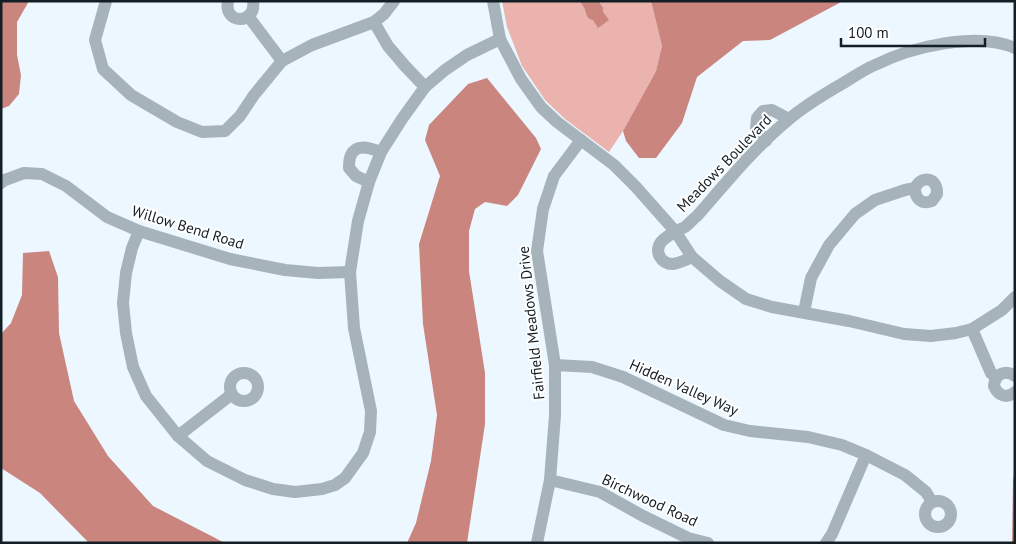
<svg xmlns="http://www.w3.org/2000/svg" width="1016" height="544" viewBox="0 0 1016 544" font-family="'PT Sans',sans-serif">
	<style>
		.green { fill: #eab3ad }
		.water { fill: #ca857f }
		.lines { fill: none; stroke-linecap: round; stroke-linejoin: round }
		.minor { stroke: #a6b3bb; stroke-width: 12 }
		.labels { text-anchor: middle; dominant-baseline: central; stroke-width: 4; stroke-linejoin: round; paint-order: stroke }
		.street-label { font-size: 15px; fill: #131e25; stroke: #fff }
	</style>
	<rect width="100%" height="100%" fill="#ecf7ff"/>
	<polygon class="green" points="502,1 651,1 662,46 656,71 623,131 609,152 565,119 545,100 522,66 507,27"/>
	<g class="water">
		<polygon points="1,1 29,1 17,22 17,55 21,75 19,94 9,106 1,109"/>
		<path d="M 580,1 L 596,1 L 599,2 L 603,8 L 603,12 L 609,20 L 598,28 L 593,20 C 588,20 586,14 585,10 L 585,9 Z"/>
		<polygon points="651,1 843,1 770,40 743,41 697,77 682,123 656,158 639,158 626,141 623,131 656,71 662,46"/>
		<polygon points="487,78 536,138 541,149 518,195 507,206 485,202 475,209 469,231 469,271 485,373 485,424 467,543 407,543 416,523 431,461 437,415 423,324 419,244 440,176 425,140 429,125 468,84"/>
		<polygon points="49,251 58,277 59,333 74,401 108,456 153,506 225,543 89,543 40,493 1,468 1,334 11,323 22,295 23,253"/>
		<polygon points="1015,471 1015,543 1012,543 1013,480"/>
	</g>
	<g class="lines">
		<g class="minor">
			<polyline points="106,1 95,40 103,69 131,95 177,122 202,132 225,131 240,116 254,95 282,61 312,45 374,22 384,14 394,1"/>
			<path d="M 228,1 C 223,25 257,25 253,1"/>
			<polyline points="493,1 500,39 521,79 541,107 557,122 614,165 636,187 675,231 692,257 720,281 746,299 772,307 849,321 904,334 931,336 956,333 972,329 1002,310 1015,297"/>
			<polyline points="248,16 282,61"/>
			<polyline points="374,22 388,46 405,66 425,87"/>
			<polyline points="766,141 756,129 757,118 763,111 772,110 789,119"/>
			<path d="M 369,182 L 356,176 L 349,168 C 349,164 349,159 351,155 C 357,142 372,149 381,152"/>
			<polyline points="1,183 5,180 24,173 42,174 66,186 107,217 139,231 230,259 285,270 318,273 350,272"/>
			<polyline points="139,231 132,248 126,273 123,303 126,333 133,367 146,396 178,436 207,461 245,480 273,489 295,492 322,489 335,485 345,478 363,453 370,432 371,411 354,328 350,272 358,221 369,182 381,152 402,119 425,87 445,70 467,55 500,39"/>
			<path d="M 692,257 C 686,260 680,263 673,264 C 661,264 654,252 661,242 C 667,235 677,231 685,227 C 689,224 693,219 697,216 C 726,183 754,148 788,120 C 805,105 826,93 845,82 C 855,76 865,69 875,65 C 911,47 977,31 1015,48"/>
			<path d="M 804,312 L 811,278 L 829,245 L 855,214 L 875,200 L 905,190 L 915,188 C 922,174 938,178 937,194 L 932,201 C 922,205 915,199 915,188"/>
			<polyline points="972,329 991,373 996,377"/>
			<polyline points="555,365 592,367 623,377 724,425 750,431 808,437 842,445 866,455 905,475 926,492 932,502"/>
			<circle cx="244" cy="387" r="14"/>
			<path d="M 1015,376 C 1005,369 995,374 994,386 C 998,396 1007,399 1015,392"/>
			<polyline points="178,436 232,394"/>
			<polyline points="550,480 600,492 643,516 688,538 708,543"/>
			<circle cx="938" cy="514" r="13"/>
			<polyline points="537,543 550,480 555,415 555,365 537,251 543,209 554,176 581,140"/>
			<polyline points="826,543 832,534 866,455"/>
		</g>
	</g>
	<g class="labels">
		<g class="street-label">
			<text transform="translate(724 163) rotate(-46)">Meadows Boulevard</text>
			<text transform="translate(188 227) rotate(17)">Willow Bend Road</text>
			<text transform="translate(531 323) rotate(-96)">Fairfield Meadows Drive</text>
			<text transform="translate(684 387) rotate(24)">Hidden Valley Way</text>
			<text transform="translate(650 500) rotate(25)">Birchwood Road</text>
		</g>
	</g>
	<rect width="1016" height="544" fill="none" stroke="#131e25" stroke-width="5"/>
	<path d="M841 38v8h144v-8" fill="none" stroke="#131e25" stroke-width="2.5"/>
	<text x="848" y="38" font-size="15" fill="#131e25" stroke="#ffffff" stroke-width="4" paint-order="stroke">100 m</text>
</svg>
